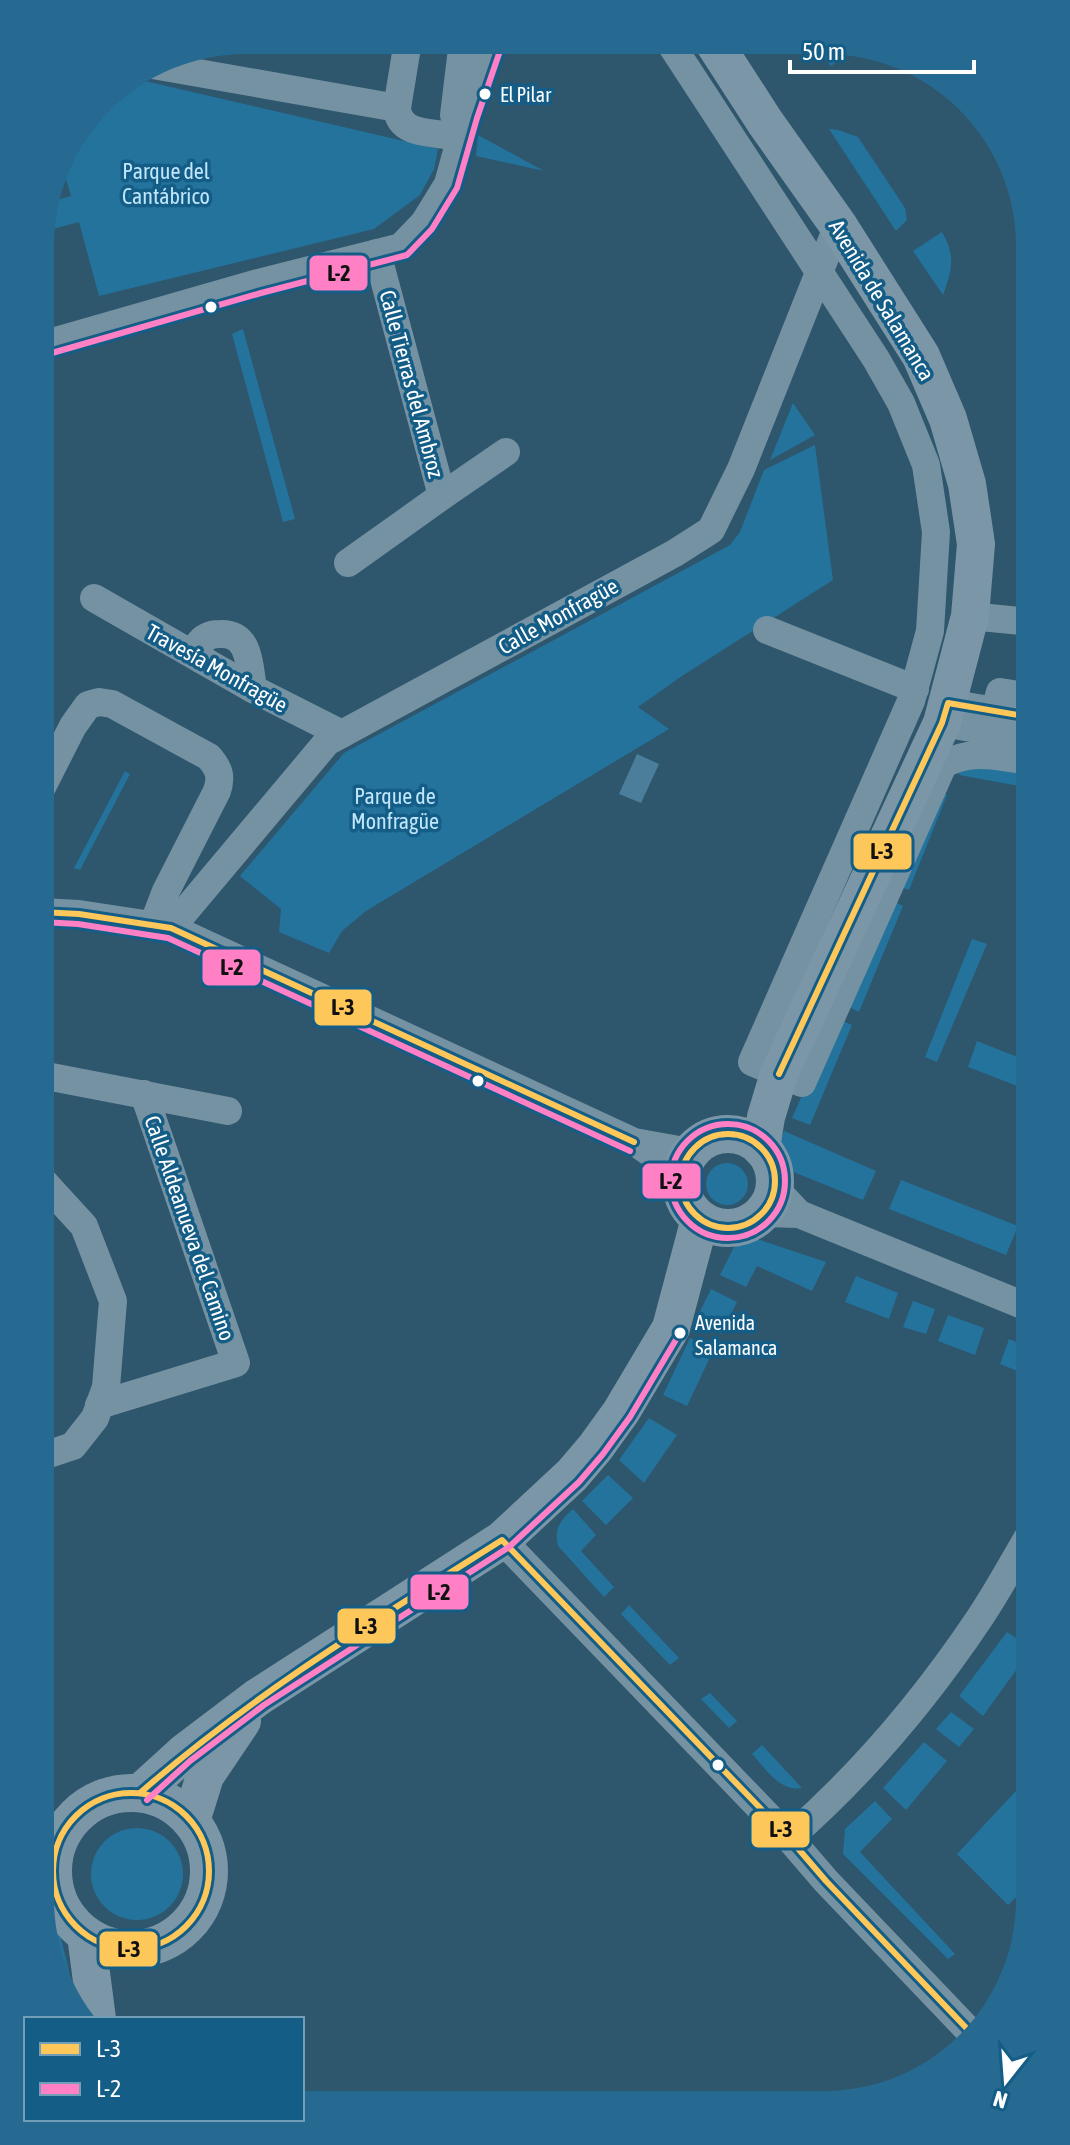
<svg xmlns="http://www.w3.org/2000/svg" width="1070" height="2145" viewBox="0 0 1070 2145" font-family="'Asap Condensed',sans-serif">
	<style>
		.green { fill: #24739d }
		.water { fill: #4a7e9b }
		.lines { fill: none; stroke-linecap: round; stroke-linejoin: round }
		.minor { stroke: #7592a3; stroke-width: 28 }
		.secondary { stroke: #7b97a7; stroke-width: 38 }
		.bus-1-casing { stroke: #145d87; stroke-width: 12 }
		.bus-2-casing { stroke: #145d87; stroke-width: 12 }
		.bus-1 { stroke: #fdc75a; stroke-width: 6 }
		.bus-2 { stroke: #ff80c5; stroke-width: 6 }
		.bus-dot { fill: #fff; stroke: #145d87; stroke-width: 3 }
		.labels { text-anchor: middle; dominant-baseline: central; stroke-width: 7; stroke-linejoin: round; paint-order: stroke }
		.bus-label { font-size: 20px; fill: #fff; stroke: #145d87; text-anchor: start }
		.park-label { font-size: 22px; fill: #bfe6fb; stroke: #145d87 }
		.street-label { font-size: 22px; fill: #fff; stroke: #145d87 }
		.line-badge { stroke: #145d87; stroke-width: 3 }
		.pale-badge-label { font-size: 22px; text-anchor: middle; font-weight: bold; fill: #111 }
	</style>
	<rect width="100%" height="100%" fill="#2e566d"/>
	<g class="green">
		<polygon points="828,44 863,44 831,66 819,50"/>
		<polygon points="132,78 438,149 434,169 420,195 374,229 99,296 79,222 42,232 42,220 47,203 71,196 60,159 61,155 110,92"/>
		<polygon points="829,129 838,130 858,137 905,208 907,220 896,231"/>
		<polygon points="478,135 544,171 476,156"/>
		<path d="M 942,232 C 956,256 952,270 943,295 L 913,251 Z"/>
		<polygon points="243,329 295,519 283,522 232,334"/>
		<polygon points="793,403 815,435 770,460"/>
		<polygon points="815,445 833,580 682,676 638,707 669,729 366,911 342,931 329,953 279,932 281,909 240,876 344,753 730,545 740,532 764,470"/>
		<polygon points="964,758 1030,769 1030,788 959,775"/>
		<polygon points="125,771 130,774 80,870 74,868"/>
		<polygon points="940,792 947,795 909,890 898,886"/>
		<polygon points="891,900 903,906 859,1012 843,1004"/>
		<polygon points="972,939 987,944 937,1062 925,1057"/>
		<polygon points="836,1018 852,1025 810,1125 792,1118"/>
		<polygon points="977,1041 1030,1062 1030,1091 968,1067"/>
		<polygon points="784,1131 876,1171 863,1200 781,1167 779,1145"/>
		<circle cx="727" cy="1184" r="21"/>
		<polygon points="901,1180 1018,1226 1006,1255 889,1209"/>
		<polygon points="754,1238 826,1262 812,1291 757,1266 746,1287 720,1275 737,1241"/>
		<polygon points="856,1276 898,1293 889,1319 845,1302"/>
		<polygon points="711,1289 737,1302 721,1334 695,1322"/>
		<polygon points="913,1301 935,1309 926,1334 903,1327"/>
		<polygon points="948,1315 984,1328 975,1355 938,1341"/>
		<polygon points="690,1338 714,1349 687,1406 663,1395"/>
		<polygon points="1009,1339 1030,1348 1030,1376 1000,1364"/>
		<polygon points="649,1418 677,1435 644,1483 619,1460"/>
		<polygon points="608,1475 633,1498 606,1525 582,1501"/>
		<path d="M 573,1509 L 596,1535 L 581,1551 L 614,1587 L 604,1597 L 558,1546 C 554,1528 560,1521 573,1509 Z"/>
		<polygon points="629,1605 679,1658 670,1665 621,1614"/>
		<polygon points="1007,1632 1030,1647 1030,1651 983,1716 959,1696"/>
		<polygon points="710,1693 737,1721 729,1728 701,1699"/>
		<polygon points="951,1712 974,1729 959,1747 936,1729"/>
		<polygon points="924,1742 947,1761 906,1810 883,1788"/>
		<path d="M 762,1745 L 802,1788 C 780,1792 766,1769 752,1754 Z"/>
		<polygon points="1030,1776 1030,1884 1008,1905 957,1854"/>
		<polygon points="875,1801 892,1819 860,1852 955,1954 948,1959 843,1854 845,1829"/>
		<circle cx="137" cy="1874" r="46"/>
		<polygon points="44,1922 60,1934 71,1980 70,1993 51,1965"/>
	</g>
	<polygon class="water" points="637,754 659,764 641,803 619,794"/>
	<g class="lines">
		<g class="minor">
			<path d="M 408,41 L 397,108 C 399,135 430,132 451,136"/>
			<path d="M 670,43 L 876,359 L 901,403 L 926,465 L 936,532 L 930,631 L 911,701 L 752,1062 L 802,1083 L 943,765 C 971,748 999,757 1030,761"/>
			<polyline points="153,65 397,108"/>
			<polyline points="454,115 463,41"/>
			<polyline points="42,345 258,283 401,247 424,223 448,184 467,115 493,42"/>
			<polyline points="442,496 506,452"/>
			<polyline points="348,563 442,496 377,253"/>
			<polyline points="94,598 253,689 342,734"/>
			<polyline points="970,616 1030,622"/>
			<polyline points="767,630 915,689"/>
			<path d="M 202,660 L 198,645 C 203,637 211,634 220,634 C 251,633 249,666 253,689"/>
			<polyline points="948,703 1030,717"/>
			<polyline points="942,723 1030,738"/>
			<polyline points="983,755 1000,692 1030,697"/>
			<path d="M 41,789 L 73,726 L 88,705 L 99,702 L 112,704 L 209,757 C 219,769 222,776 217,791 L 166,891 L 153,925"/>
			<polyline points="41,912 79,914 171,928 634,1142 690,1152"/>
			<polyline points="171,928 327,742 675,553 711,530 741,469 838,225"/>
			<polyline points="41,1075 228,1111"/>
			<polyline points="642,1147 681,1174"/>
			<polyline points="774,1187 799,1214"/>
			<polyline points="763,1213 799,1214 1030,1308"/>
			<polyline points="99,1405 236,1363 144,1094"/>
			<polyline points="40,1457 73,1446 95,1418 106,1387 113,1301 84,1226 41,1179"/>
			<polyline points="502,1540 789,1838 826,1881 973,2035"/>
			<polyline points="40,1837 66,1826"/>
			<path d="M 789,1838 C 861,1775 926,1698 979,1619 C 998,1591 1013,1562 1030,1534"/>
			<polyline points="40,1876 53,1880"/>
		</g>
		<g class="secondary">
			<polyline points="714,43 765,122 838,225 921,356 948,419 967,484 976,544 970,616 942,723 779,1074 766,1117 761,1148"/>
			<circle cx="728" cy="1181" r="47"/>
			<circle cx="131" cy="1871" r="78"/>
			<polyline points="140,1793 184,1753 258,1697 502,1540 572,1475 595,1448 621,1412 671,1328 700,1219"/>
			<polyline points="191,1821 205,1776 242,1721"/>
			<polyline points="86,1935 97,2019"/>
		</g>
		<defs>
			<g id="bus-1">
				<polyline points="41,912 79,914 171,928 634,1142"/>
				<polyline points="779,1074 942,723 948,703 1030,717"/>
				<circle cx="728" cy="1181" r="47"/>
				<path d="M 140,1793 C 252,1695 377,1619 502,1540 L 789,1838 L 826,1881 L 973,2035"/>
				<circle cx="131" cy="1871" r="78"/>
			</g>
			<g id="bus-2">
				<polyline points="45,355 261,293 407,255 432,229 457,188 477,118 502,45"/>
				<polyline points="41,922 78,924 168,938 630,1151"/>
				<circle cx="728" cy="1181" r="57"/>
				<polyline points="147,1800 190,1761 264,1705 509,1547 579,1482 603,1454 630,1417 680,1333"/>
			</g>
		</defs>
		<use href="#bus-1" class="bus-1-casing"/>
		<use href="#bus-2" class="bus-2-casing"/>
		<use href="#bus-1" class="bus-1"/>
		<use href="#bus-2" class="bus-2"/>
	</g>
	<g class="bus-dot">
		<circle cx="485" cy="94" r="7"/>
		<circle cx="211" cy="307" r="7"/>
		<circle cx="478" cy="1081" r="7"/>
		<circle cx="680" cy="1333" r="7"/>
		<circle cx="718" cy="1765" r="7"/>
	</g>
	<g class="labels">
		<g class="bus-label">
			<text x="500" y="94">El Pilar</text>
			<text x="695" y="1322">Avenida<tspan x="695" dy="25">Salamanca</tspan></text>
		</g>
		<g class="park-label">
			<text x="166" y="171">Parque del<tspan x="166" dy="25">Cantábrico</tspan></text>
			<text x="395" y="796">Parque de<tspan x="395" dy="25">Monfragüe</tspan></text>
		</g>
		<g class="street-label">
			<text transform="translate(882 300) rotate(59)">Avenida de Salamanca</text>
			<text transform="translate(412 384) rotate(75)">Calle Tierras del Ambroz</text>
			<text transform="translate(558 616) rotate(-29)">Calle Monfragüe</text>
			<text transform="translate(217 668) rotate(29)">Travesía Monfragüe</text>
			<text transform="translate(190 1228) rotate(71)">Calle Aldeanueva del Camino</text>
		</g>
	</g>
	<path d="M0 0H1070V2145H0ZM246 54H824A192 192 0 0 1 1016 246V1899A192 192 0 0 1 824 2091H246A192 192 0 0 1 54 1899V246A192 192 0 0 1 246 54Z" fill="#276a91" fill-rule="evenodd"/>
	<g class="line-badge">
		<rect x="308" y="254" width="61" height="38" rx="8" fill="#ff80c5"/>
		<rect x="852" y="832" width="61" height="39" rx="8" fill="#fdc75a"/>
		<rect x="201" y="948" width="61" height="39" rx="8" fill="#ff80c5"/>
		<rect x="313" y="988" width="60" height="39" rx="8" fill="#fdc75a"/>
		<rect x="641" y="1162" width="61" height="38" rx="8" fill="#ff80c5"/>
		<rect x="409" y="1573" width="61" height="38" rx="8" fill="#ff80c5"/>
		<rect x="336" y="1607" width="61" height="38" rx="8" fill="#fdc75a"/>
		<rect x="750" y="1810" width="61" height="39" rx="8" fill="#fdc75a"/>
		<rect x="98" y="1930" width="61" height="38" rx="8" fill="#fdc75a"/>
	</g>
	<g class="pale-badge-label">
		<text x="339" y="281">L-2</text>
		<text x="882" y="859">L-3</text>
		<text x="232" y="975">L-2</text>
		<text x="343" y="1015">L-3</text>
		<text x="671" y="1189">L-2</text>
		<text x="439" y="1600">L-2</text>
		<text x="366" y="1634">L-3</text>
		<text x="781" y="1837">L-3</text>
		<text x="129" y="1957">L-3</text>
	</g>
	<rect x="24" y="2017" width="280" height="104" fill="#145d87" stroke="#729eb7" stroke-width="2"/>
	<rect x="40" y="2043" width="40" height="12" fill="#fdc75a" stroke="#729eb7" stroke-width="2"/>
	<text x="96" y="2057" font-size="24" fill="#ffffff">L-3</text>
	<rect x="40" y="2083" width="40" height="12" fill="#ff80c5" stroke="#729eb7" stroke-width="2"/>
	<text x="96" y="2097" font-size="24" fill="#ffffff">L-2</text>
	<g transform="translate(1006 2081) rotate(197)" stroke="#145d87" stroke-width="6" paint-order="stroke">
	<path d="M0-6L14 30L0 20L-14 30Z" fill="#ffffff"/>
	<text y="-12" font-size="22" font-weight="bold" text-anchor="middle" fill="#ffffff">N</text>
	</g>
	<path d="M790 60v12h184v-12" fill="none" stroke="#ffffff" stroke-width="4"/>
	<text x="802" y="60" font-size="24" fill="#ffffff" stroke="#145d87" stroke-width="6" paint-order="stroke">50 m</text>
</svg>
